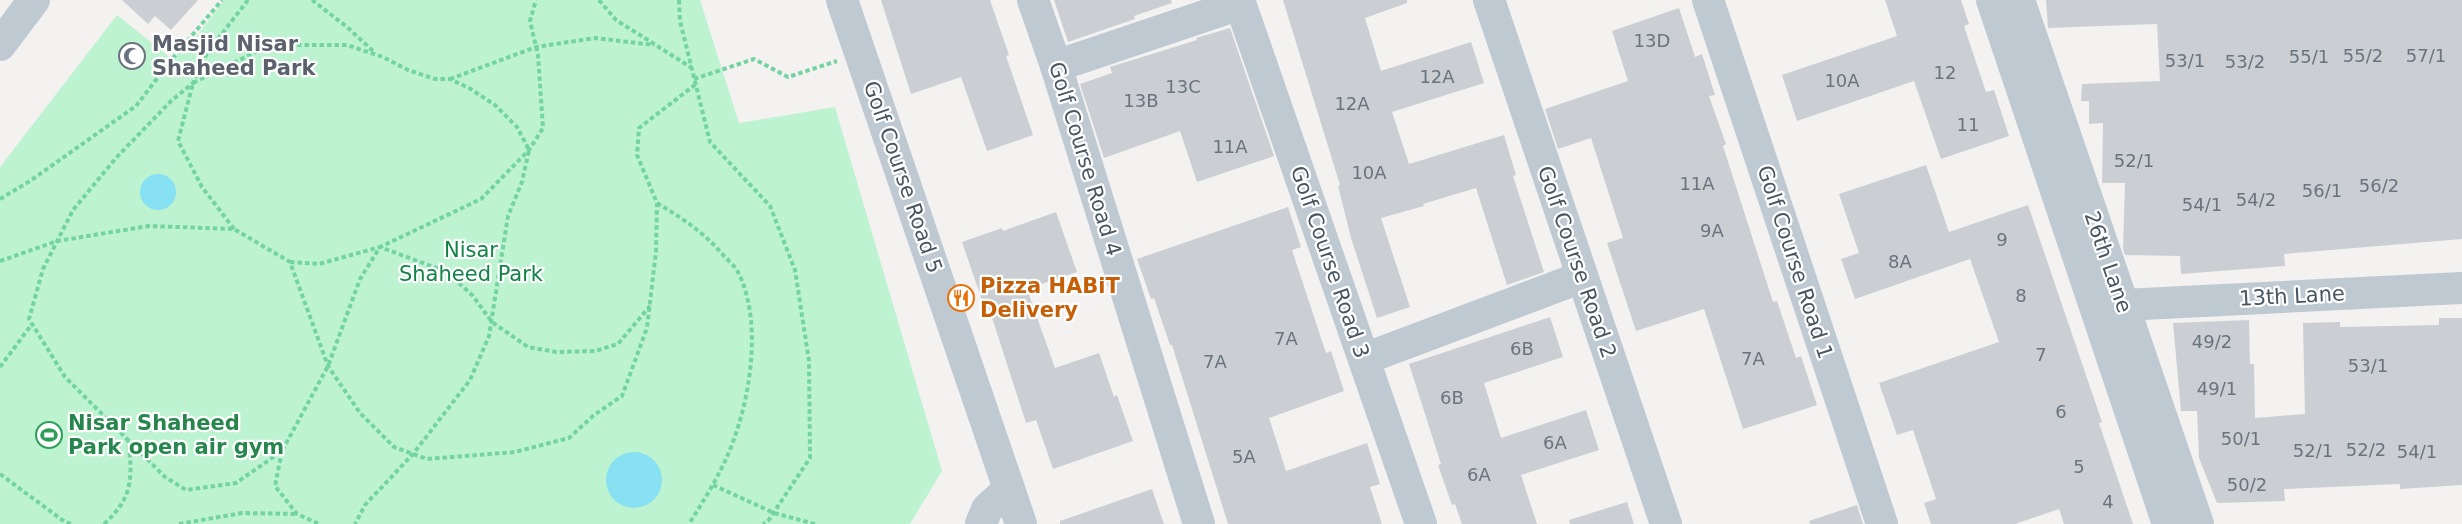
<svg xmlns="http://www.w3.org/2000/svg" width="2462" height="524" viewBox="0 0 2462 524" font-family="'DejaVu Sans',sans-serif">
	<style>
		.green { fill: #bef3d1 }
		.water { fill: #88e1f3 }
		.building { fill: #cbcfd4 }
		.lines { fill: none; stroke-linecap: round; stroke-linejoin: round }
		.path { stroke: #73d4a1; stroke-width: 4; stroke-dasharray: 4.5 3; stroke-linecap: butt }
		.minor { stroke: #bec9d2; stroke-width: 32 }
		.labels { text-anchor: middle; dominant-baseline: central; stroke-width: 4.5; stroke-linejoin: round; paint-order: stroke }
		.number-label { font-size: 18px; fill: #69747e }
		.worship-label { font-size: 21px; font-weight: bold; fill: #5b616d; stroke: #fff; text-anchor: start }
		.street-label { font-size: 21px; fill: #485661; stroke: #fff }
		.park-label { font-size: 21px; fill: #118345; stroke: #fff }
		.food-label { font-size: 21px; font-weight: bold; fill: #c56008; stroke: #fff; text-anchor: start }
		.leisure-label { font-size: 21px; font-weight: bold; fill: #27864d; stroke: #fff; text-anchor: start }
	</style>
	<rect width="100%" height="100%" fill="#f4f1f1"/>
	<polygon class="green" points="224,0 700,0 739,123 835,107 942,471 910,524 0,524 0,167 117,15 172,59 193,41"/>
	<g class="water">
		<circle cx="158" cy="192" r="18"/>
		<circle cx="634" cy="480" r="28"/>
	</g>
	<g class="building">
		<polygon points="122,0 198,0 171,30 155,16 148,24"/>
		<polygon points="881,0 990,0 1009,55 1006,56 1033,135 987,151 961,77 911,94"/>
		<polygon points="1054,0 1171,0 1172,3 1134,16 1135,19 1068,42"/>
		<polygon points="1283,0 1407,0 1407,3 1365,18 1381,71 1471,42 1484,83 1392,112 1409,164 1504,135 1516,175 1513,176 1544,272 1507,285 1476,188 1423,204 1424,206 1381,218 1410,307 1377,318 1351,238 1338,186 1340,185"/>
		<polygon points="1885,0 1961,0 1969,24 1964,26 1986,92 1994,90 2009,136 1941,159 1914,81 1797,121 1782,75 1897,36"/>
		<polygon points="2046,0 2462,0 2462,239 2284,254 2285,266 2181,274 2180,256 2125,255 2123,249 2125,183 2102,183 2103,123 2089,124 2089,101 2081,101 2082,84 2160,81 2157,24 2048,28"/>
		<polygon points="1679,8 1695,57 1702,54 1715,95 1709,96 1726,144 1723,146 1773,302 1777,301 1796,358 1801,356 1817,405 1743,429 1704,309 1636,331 1607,243 1623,238 1591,138 1558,149 1545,109 1628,81 1612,31"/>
		<polygon points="1230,28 1274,156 1197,182 1180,131 1104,158 1080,84 1112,73 1110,67 1197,40 1196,38"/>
		<polygon points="1926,165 1949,232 2028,205 2102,422 2099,423 2133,524 2064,524 2059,509 2015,524 1931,524 1924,503 1936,499 1913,430 1897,435 1879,383 1999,342 1970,259 1855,299 1841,259 1859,253 1839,194"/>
		<polygon points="1288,207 1301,247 1292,250 1326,353 1331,351 1344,391 1269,418 1286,471 1367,443 1380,484 1370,487 1382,524 1228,524 1172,345 1170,345 1154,298 1151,299 1137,259"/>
		<polygon points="1056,212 1077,272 1027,289 1055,368 1099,353 1114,397 1117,395 1133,441 1053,469 1036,420 1026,423 987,302 983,303 962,242 1002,228 1003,231"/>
		<polygon points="1550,317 1563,357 1484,383 1501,438 1586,410 1599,450 1521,475 1537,524 1462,524 1455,504 1452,505 1438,465 1441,464 1409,364"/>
		<polygon points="2439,318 2462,318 2462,485 2400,489 2400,484 2284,489 2285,501 2217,503 2199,458 2197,411 2181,411 2173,323 2249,320 2250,364 2254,364 2255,418 2305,414 2303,323 2340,322 2340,327 2439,325"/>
		<polygon points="1152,489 1164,524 1060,524 1060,521"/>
		<polygon points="1627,502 1634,524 1570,524 1569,520"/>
		<polygon points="1857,505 1863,524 1810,524 1809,521"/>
	</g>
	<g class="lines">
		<g class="path">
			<polyline points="248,0 207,53 193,83 171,101 116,158 73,210 43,269 29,319 65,377 165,477 186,490 236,483 282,451 328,366 360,279 380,247 481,199 529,150 543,128 538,55 530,21 536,0"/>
			<polyline points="312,0 347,27 373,51"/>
			<polyline points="599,0 616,20 692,68"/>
			<polyline points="679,0 680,21 710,142 770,206 795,270 809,361 810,458 768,521 763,524"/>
			<polyline points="450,79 536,47 595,38 654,45"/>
			<polyline points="694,79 754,59 788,77 837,61"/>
			<polyline points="0,199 30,181 136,106 172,59 222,0"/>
			<path d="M 657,203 C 682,218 705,233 724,256 C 729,261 736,267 739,274 C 764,326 749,410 725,461 C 715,483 702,503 689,524"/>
			<polyline points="234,229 202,187 178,141 193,83 270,45 347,45 383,57 408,70 435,79 450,79 469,88 495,105 517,127 529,150 522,182 508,216 489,336 470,380 413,454 365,505 355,524"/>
			<polyline points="0,261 57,241 149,226 234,229 290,262 328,366 360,413 394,447 427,459 515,452 569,438 594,415 622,396 647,328 656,251 657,203 637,155 639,128 696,84"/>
			<polyline points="290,262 319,264 380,247 447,272 473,296 492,322 528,347 556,352 595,351 618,344 650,306"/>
			<polyline points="0,367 32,324"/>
			<polyline points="282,451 275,486 297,514 319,524"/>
			<polyline points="0,474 65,522 72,524"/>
			<polyline points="713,485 774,513 815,524"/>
			<path d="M 104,524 C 133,498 133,477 128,441"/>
			<polyline points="179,524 242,513 297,514"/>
		</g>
		<g class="minor">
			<polyline points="842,0 1021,524"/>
			<polyline points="1033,0 1056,66 1199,524"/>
			<polyline points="1239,0 1421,524"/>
			<polyline points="1489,0 1666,524"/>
			<polyline points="1708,0 1882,524"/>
			<polyline points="1992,0 2168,524"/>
			<polyline points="2019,0 2198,524"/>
			<polyline points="0,45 34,0"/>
			<polyline points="1056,66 1240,4"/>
			<polyline points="2123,305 2462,288"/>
			<polyline points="1364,359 1582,277"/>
			<polyline points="981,524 987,509 1009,489"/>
		</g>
	</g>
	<defs>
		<symbol id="mosque-ring" viewBox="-11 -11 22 22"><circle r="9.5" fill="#fff" stroke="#6b7280" stroke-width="1.5"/><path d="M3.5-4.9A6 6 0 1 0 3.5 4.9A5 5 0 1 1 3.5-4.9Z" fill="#6b7280"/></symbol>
		<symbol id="restaurant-ring" viewBox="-11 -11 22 22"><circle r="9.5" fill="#fff" stroke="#e8710a" stroke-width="1.5"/><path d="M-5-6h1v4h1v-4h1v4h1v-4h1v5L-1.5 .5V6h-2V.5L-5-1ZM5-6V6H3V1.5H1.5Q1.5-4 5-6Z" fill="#e8710a"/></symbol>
		<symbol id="stadium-ring" viewBox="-11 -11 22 22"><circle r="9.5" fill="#fff" stroke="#2e9e5b" stroke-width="1.5"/><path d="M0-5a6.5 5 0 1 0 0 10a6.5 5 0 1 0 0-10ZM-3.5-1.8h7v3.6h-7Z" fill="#2e9e5b"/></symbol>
	</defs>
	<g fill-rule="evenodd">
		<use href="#mosque-ring" x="117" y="41" width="30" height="30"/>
		<use href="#restaurant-ring" x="946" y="283" width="30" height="30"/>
		<use href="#stadium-ring" x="34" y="420" width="30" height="30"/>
	</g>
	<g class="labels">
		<g class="number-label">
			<text x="1652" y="40">13D</text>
			<text x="2363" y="55">55/2</text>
			<text x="2426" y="55">57/1</text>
			<text x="2309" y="56">55/1</text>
			<text x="2185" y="60">53/1</text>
			<text x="2245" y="61">53/2</text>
			<text x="1945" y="72">12</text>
			<text x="1437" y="76">12A</text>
			<text x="1842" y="80">10A</text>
			<text x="1183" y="86">13C</text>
			<text x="1141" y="100">13B</text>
			<text x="1352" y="103">12A</text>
			<text x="1968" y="124">11</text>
			<text x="1230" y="146">11A</text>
			<text x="2134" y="160">52/1</text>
			<text x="1369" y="172">10A</text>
			<text x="1697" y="183">11A</text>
			<text x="2379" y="185">56/2</text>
			<text x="2322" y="190">56/1</text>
			<text x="2256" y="199">54/2</text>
			<text x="2202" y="204">54/1</text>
			<text x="1712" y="230">9A</text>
			<text x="2002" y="239">9</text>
			<text x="1900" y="261">8A</text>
			<text x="2021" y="295">8</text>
			<text x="1286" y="338">7A</text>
			<text x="2212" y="341">49/2</text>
			<text x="1522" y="348">6B</text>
			<text x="2041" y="354">7</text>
			<text x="1753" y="358">7A</text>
			<text x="1215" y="361">7A</text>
			<text x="2368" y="365">53/1</text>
			<text x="2217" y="388">49/1</text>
			<text x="1452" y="397">6B</text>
			<text x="2061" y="411">6</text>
			<text x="2241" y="438">50/1</text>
			<text x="1555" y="442">6A</text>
			<text x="2366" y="449">52/2</text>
			<text x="2313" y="450">52/1</text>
			<text x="2417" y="451">54/1</text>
			<text x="1244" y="456">5A</text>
			<text x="2079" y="466">5</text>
			<text x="1479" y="474">6A</text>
			<text x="2247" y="484">50/2</text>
			<text x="2108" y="501">4</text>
		</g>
		<g class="worship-label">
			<text x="152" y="44">Masjid Nisar<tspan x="152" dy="24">Shaheed Park</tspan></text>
		</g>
		<g class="street-label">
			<text transform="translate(1085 159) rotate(73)">Golf Course Road 4</text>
			<text transform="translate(903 177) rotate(71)">Golf Course Road 5</text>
			<text transform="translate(1330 262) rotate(71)">Golf Course Road 3</text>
			<text transform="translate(1577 262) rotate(71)">Golf Course Road 2</text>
			<text transform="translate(1795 262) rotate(72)">Golf Course Road 1</text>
			<text transform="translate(2108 262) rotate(71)">26th Lane</text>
			<text transform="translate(2292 296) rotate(-3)">13th Lane</text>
		</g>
		<g class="park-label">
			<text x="471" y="250">Nisar<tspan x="471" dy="24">Shaheed Park</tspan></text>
		</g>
		<g class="food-label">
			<text x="980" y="286">Pizza HABiT<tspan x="980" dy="24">Delivery</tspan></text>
		</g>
		<g class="leisure-label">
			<text x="68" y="423">Nisar Shaheed<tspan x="68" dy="24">Park open air gym</tspan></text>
		</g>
	</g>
</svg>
